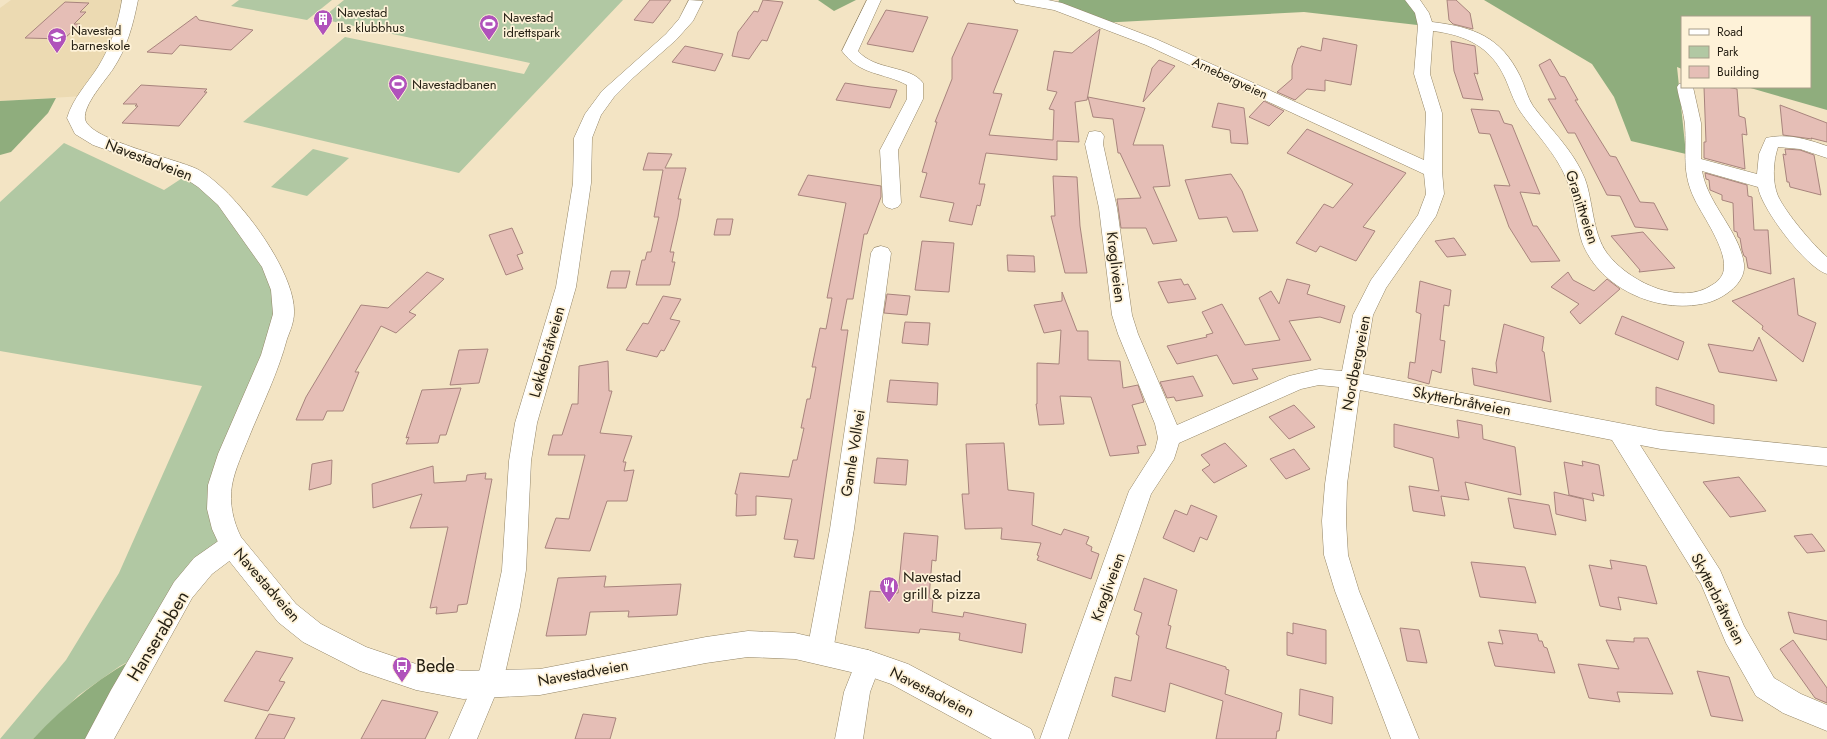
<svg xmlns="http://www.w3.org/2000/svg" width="1827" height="739" viewBox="0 0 1827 739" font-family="Jost,sans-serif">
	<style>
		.built { fill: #ecdab2 }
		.green { fill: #b1c8a3 }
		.forest { fill: #8fad7d }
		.building { fill: #e5beb6; stroke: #a8847d }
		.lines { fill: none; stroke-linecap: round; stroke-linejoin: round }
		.street-casing { stroke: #938567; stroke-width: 1 }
		.secondary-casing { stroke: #938567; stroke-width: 1 }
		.street { fill: #fff; fill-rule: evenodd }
		.secondary { fill: #fff; fill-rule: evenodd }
		.labels { text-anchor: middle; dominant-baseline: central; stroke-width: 3.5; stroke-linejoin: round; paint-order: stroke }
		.far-poi-label { font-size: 13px; fill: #262014; stroke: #fef2d8; text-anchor: start }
		.far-street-label { font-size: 13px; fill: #262014; stroke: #fef2d8 }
		.street-label { font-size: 15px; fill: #262014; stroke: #fef2d8 }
		.poi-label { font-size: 15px; fill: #262014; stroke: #fef2d8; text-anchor: start }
		.near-street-label { font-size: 18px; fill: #262014; stroke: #fef2d8 }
		.near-poi-label { font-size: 18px; fill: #262014; stroke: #fef2d8; text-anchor: start }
	</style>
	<rect width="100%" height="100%" fill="#f3e4c4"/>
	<polygon class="built" points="11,0 130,0 120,44 84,96 0,101 0,8"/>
	<g class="green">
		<polygon points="239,0 332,0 307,20 231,6"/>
		<polygon points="344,0 623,0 459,173 243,122 345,37 524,74 530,63 321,19"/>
		<polygon points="64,143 164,190 190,173 249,233 284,314 230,454 232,545 148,651 120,666 79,695 33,739 0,739 66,660 119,573 202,386 0,351 0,202"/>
		<polygon points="313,149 349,158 307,196 271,187"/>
	</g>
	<g class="forest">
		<polygon points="818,0 856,0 834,11"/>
		<polygon points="1059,0 1412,0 1426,26 1304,12 1100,23 1057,6"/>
		<polygon points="1484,0 1827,0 1827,110 1747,87 1810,87 1810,17 1682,17 1682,69 1677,67 1686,154 1631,141 1614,97 1592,64"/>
		<polygon points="56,98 48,113 11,152 0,155 0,101"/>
		<path d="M 148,651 L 99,739 L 33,739 C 67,703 103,674 148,651 Z"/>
	</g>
	<g class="building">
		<polygon points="650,0 671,0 653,23 634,20"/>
		<polygon points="763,0 783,2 767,41 762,40 749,59 732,56 738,32 754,11 758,12"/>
		<polygon points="1447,0 1456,0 1470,13 1473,29 1453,24 1449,20"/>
		<polygon points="65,2 89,3 80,12 86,12 74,24 80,24 64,39 25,38"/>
		<polygon points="886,10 928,17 913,52 867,44"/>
		<polygon points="196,16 199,20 253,30 231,50 180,45 172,54 147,52"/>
		<polygon points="968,23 1018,30 993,93 1002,94 989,135 1053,140 1054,110 1049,109 1057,92 1047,90 1054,51 1072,53 1100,29 1087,100 1075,102 1079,142 1057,141 1057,160 986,153 979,184 985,184 980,206 977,205 972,225 949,221 954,203 920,197 927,173 922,172 937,122 935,122 952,79 952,58"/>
		<polygon points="1323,38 1357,45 1351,85 1325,80 1325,91 1307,89 1295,100 1277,92 1292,79 1292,66 1298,48 1300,48 1301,46 1321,51"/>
		<polygon points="1451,41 1475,46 1478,74 1474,73 1483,100 1463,98 1454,71"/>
		<polygon points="685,46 723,54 715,71 672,62"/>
		<polygon points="1550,59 1560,76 1565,77 1578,100 1575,100 1610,156 1616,157 1640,202 1654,203 1668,230 1635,227 1620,196 1607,195 1575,133 1568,133 1548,99 1556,99 1539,65"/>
		<polygon points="1159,60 1175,66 1143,102 1152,68"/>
		<polygon points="845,83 871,87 897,90 890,108 836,100"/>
		<polygon points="141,85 207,89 204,92 207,92 179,126 122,123 138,106 135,106 137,104 123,104"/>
		<polygon points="1704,87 1727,87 1737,89 1739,116 1745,118 1747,135 1742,134 1745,169 1704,158 1704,142 1706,142"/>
		<polygon points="1088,97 1145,108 1133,145 1163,145 1170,186 1153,187 1177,241 1153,244 1146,228 1121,228 1117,199 1141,198 1120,153 1118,153 1113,119 1093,117"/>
		<polygon points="1264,101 1284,111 1269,126 1249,117"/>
		<polygon points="1218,103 1244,108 1248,144 1231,143 1230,130 1212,127"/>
		<polygon points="1780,105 1827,123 1827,142 1811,138 1812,139 1783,135"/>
		<polygon points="1471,109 1499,111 1504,123 1512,125 1540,194 1520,192 1533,226 1537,226 1560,261 1531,262 1509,227 1494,185 1510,186 1490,134 1479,133"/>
		<polygon points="1307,129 1406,173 1363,227 1375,231 1356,261 1320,246 1316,252 1296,243 1324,204 1333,208 1353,184 1287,153"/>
		<polygon points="1785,149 1800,150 1814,155 1821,195 1790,187 1789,182 1787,182 1783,154 1786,155"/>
		<polygon points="648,153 672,154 665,168 686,168 678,199 681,199 678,217 670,252 674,252 672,262 675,262 670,285 636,285 642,260 645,260 647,252 651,252 659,217 654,217 663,170 643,170"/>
		<polygon points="1705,173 1747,185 1748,196 1752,197 1754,230 1768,230 1771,274 1748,268 1746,257 1744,256 1742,250 1740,238 1738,237 1737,232 1734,231 1733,203 1722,200 1722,195 1710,190 1709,180 1706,179"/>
		<polygon points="1231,174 1242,191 1258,231 1233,232 1227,217 1199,219 1185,180"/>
		<polygon points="808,175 881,186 881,197 867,234 864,234 853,299 847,299 841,330 848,330 814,559 794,557 798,540 784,539 792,499 756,496 756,515 736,516 737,494 735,494 740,473 789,477 793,460 797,460 804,428 801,428 807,399 810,399 816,367 812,367 820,328 826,329 832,298 827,298 846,203 798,195"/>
		<polygon points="1053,176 1077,177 1080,226 1087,273 1065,273 1051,216 1055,216"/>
		<polygon points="717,219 733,219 730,235 714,235"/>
		<polygon points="512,228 523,253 517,255 523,269 506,275 489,235"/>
		<polygon points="1643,232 1675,268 1639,272 1640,270 1611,236"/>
		<polygon points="1454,238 1466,255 1447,257 1435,241"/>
		<polygon points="922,241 954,243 949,292 915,290"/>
		<polygon points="1007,255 1034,256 1035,272 1008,271"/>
		<polygon points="611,271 630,271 626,288 607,288"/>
		<polygon points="427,272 444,279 409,312 416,315 396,333 381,326 355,372 359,372 343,411 327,411 323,420 296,420 306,397 361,305 388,308"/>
		<polygon points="1568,272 1573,280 1594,291 1607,279 1620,289 1580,324 1570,312 1579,304 1551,287"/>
		<polygon points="1794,278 1798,315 1816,323 1803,362 1762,329 1763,326 1732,301"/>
		<polygon points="1181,279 1184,285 1188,284 1196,299 1168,303 1158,282"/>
		<polygon points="1287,279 1310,285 1307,294 1345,306 1340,323 1320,317 1289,321 1311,360 1252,369 1258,379 1233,384 1217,355 1177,364 1167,346 1207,337 1206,335 1213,333 1202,312 1222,304 1245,345 1280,340 1259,298 1271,291 1279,304"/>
		<polygon points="1420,281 1451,290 1449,306 1444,305 1440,340 1445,341 1441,373 1432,370 1429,384 1408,378 1410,362 1415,363 1421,314 1416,312"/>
		<polygon points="1062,292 1077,331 1088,331 1088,360 1120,361 1123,388 1138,385 1144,402 1132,405 1146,445 1137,446 1139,453 1110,456 1091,397 1060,396 1064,424 1039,425 1036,404 1037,404 1037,363 1059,364 1061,330 1044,333 1034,305 1062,301"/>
		<polygon points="887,294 910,296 907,315 884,313"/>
		<polygon points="663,296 681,299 670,319 680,321 664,351 661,350 657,357 626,350 643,323 648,324"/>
		<polygon points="1622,316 1684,342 1678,360 1615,334"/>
		<polygon points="905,322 930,323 928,345 902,343"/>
		<polygon points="1504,324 1544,337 1542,351 1544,352 1551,402 1474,385 1472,368 1497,373 1496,363"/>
		<polygon points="1759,337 1777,381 1719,372 1708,344 1753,351"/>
		<polygon points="488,349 479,383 450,385 459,350"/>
		<polygon points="608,361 609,391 612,391 600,433 632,436 623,462 626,462 624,471 634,470 627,501 607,501 590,551 545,548 556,518 569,519 585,455 548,455 553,435 562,435 572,404 578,404 579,366"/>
		<polygon points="1193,376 1203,396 1176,401 1174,397 1167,398 1160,382"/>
		<polygon points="890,380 938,383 937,405 887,402"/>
		<polygon points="1656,387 1714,405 1714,424 1656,405"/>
		<polygon points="461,388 446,435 440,435 438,443 406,444 409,437 406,438 422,390"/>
		<polygon points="1294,405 1315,427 1289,439 1269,417"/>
		<polygon points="1457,420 1482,425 1483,439 1515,447 1521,495 1465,482 1469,500 1441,496 1445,516 1413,511 1409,486 1439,491 1433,458 1394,447 1394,424 1459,438"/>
		<polygon points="1004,443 1008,490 1034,493 1032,525 1061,535 1064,529 1089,537 1086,544 1092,547 1091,551 1099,554 1091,579 1037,560 1039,556 1037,555 1041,543 1001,539 1002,528 965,529 962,494 969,494 966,444"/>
		<polygon points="1225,443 1247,466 1214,483 1202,470 1210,465 1201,455"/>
		<polygon points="1294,449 1310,469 1286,479 1270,459"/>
		<polygon points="877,458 908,460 906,485 874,483"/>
		<polygon points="332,460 331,484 309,490 312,464"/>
		<polygon points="1582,461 1599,465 1604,496 1592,493 1594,501 1569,495 1564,462 1583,466"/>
		<polygon points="433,466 434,483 466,481 467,475 486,473 485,479 492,479 467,604 458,605 457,612 436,614 437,607 430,608 448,527 410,528 422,494 373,508 372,484"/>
		<polygon points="1739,477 1759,502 1766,511 1730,517 1703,482"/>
		<polygon points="1554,492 1583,499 1586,521 1556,514"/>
		<polygon points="1508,498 1549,505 1556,535 1514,528"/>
		<polygon points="1191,505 1217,516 1207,540 1200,537 1194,552 1163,538 1175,510 1187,515"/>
		<polygon points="904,533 938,536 936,561 932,560 929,598 933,599 932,612 963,617 964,612 1026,624 1022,653 959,640 960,633 920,629 919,633 865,628 870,591 898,593"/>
		<polygon points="1812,534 1825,551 1807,553 1794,536"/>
		<polygon points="1610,560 1646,566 1657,604 1618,597 1621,610 1600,606 1589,565 1612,569"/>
		<polygon points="1471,562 1525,567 1536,603 1480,597"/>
		<polygon points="606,576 604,587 681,584 677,615 628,617 629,611 590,612 586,635 546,636 558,578"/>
		<polygon points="1144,578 1177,590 1168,625 1171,626 1166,648 1226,667 1226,669 1229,670 1225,694 1282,713 1279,731 1277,731 1276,739 1216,739 1223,701 1170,683 1165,712 1112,696 1115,677 1131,681 1139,636 1136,634 1142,613 1134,610"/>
		<polygon points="1788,612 1827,621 1827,640 1794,633"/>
		<polygon points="1293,623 1326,630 1326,664 1287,655 1287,632 1293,634"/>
		<polygon points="1400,628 1419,630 1427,663 1407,661"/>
		<polygon points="1499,630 1537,634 1539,641 1542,641 1544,647 1547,648 1555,673 1495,666 1488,642 1503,644"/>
		<polygon points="1634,638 1648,638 1673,694 1617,692 1620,702 1589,698 1578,664 1619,669 1606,640 1634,642"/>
		<polygon points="1793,640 1827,688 1827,703 1815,698 1780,649"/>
		<polygon points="256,651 293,658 279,681 285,682 268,711 224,701"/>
		<polygon points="1697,671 1729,677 1743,721 1711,716"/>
		<polygon points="1300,689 1333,697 1332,724 1299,715"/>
		<polygon points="382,700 438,712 425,739 361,739"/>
		<polygon points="269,714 295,718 284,739 255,739"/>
		<polygon points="583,714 616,718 610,739 575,739"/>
	</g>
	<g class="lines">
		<defs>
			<g id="street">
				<polygon points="689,0 703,1 693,21 676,40 634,77 614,97 601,115 592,138 591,183 576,287 537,423 531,461 526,570 520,607 506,669 477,739 449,739 480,669 494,607 502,570 509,461 515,423 556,287 573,183 574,138 585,114 602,91 666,34 679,19"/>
				<path d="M 867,0 L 881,0 L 858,51 C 875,71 910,65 923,83 L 923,99 L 898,150 L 901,203 L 898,207 L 892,209 L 886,207 L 883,203 L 880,150 L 907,99 L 907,85 C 883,72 860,76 842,51 Z"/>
				<path d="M 1014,0 L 1048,0 L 1062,3 L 1156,39 L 1424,160 L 1426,113 L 1414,74 L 1418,26 L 1415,13 L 1405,0 L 1420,0 L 1429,13 L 1432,22 C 1474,27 1501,37 1520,76 C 1525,86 1527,97 1533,106 C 1551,130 1574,151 1585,179 C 1594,204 1592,238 1611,258 C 1633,283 1681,306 1712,285 C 1719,281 1724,275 1724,267 C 1725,247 1704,218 1695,200 C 1681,172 1687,154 1685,125 C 1684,112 1679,100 1677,87 L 1679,84 L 1682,83 L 1682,87 L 1693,87 L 1701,123 L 1701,159 L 1757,174 L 1759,154 L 1766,138 C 1787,133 1807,139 1827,146 L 1827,158 L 1800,149 L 1778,147 C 1773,161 1772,182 1778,196 C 1786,213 1813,245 1827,257 L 1827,274 C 1806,268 1761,208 1758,187 L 1702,171 C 1708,205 1739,230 1744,264 C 1746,283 1725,297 1710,302 C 1662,316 1600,290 1582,242 C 1575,221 1575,198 1566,178 C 1555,152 1535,133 1520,111 C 1513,100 1510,89 1505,78 C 1491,47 1466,35 1433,31 L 1430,74 L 1442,113 L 1442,171 L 1444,194 L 1436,216 L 1386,288 L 1373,315 L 1363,374 L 1661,431 L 1827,448 L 1827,466 L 1661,449 L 1640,445 L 1720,570 L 1744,626 L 1774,678 L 1801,694 L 1827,705 L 1827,731 L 1783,713 L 1756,696 L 1726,643 L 1701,584 L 1612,440 L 1360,390 L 1347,484 L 1346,521 L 1348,555 L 1359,591 L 1419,739 L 1391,739 L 1335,591 L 1324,555 L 1322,521 L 1325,484 L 1339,387 L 1319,385 L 1301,389 L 1179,443 L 1174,459 L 1151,494 L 1068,739 L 1040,739 L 1129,491 L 1155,450 L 1158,438 L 1155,424 L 1118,334 L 1112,315 L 1099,208 L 1085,144 L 1089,132 L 1095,131 L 1101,132 L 1104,136 L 1103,144 L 1117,208 L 1132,315 L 1138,334 L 1177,425 L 1289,376 L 1319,369 L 1342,371 L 1353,315 L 1371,280 L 1418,215 L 1426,194 L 1424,174 L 1146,45 L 1054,10 L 1021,4 L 1016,3 Z"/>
				<polygon points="881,246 888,248 891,253 854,529 833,651 829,660 820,663 811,660 807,651 830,529 871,253 874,248"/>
				<polygon points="232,534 240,537 244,545 240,553 212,574 192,598 114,739 85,739 111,690 174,582 194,558 224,537"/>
				<polygon points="868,650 877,654 881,663 870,692 863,739 835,739 844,692 859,654"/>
			</g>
			<path id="secondary" d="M 122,0 L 138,0 C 133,25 127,48 113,69 C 105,81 83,105 85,119 C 89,140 177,159 197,169 C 234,188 296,271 294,313 C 294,322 290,331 287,339 C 278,373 262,405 249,437 C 243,452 235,469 232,485 C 229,503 233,521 241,537 L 296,604 L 321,624 L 366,647 L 416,664 L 463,671 L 540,669 L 706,637 L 748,631 L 795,633 L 868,650 L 908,664 L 1031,729 L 1035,739 L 992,739 L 891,684 L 868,676 L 795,659 L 748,657 L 706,663 L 540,695 L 463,699 L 416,690 L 360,671 L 303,642 L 278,622 L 223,553 L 212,529 L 207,509 L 208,485 L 218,454 L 261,355 L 273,314 L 271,290 L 262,267 L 218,205 L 198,187 L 183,177 L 93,145 L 75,134 L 67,118 C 73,98 87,84 98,67 C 111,46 118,24 122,0 Z"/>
		</defs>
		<use href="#street" class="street-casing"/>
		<use href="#secondary" class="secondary-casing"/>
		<use href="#street" class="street"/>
		<use href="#secondary" class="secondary"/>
	</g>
	<defs>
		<symbol id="building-pin" viewBox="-11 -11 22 30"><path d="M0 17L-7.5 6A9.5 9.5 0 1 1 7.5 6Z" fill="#b052bb" stroke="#fef2d8"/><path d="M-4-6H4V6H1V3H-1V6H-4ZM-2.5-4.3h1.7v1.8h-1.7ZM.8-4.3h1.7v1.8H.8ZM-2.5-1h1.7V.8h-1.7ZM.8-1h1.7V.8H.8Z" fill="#fff"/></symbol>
		<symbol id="stadium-pin" viewBox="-11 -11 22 30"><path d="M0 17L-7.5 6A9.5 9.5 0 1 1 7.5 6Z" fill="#b052bb" stroke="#fef2d8"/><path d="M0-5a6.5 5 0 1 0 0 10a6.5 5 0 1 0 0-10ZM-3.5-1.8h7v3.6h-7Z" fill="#fff"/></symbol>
		<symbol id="school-pin" viewBox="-11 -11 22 30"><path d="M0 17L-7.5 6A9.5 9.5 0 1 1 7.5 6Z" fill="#b052bb" stroke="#fef2d8"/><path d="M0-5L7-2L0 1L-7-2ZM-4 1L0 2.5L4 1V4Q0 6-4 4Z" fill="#fff"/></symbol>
		<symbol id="restaurant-pin" viewBox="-11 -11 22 30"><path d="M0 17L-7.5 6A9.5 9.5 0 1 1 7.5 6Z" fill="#b052bb" stroke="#fef2d8"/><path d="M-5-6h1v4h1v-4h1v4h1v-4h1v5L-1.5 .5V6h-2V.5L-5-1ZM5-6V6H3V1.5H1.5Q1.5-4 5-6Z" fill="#fff"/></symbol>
		<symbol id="bus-pin" viewBox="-11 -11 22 30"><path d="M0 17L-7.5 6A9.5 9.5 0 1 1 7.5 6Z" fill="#b052bb" stroke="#fef2d8"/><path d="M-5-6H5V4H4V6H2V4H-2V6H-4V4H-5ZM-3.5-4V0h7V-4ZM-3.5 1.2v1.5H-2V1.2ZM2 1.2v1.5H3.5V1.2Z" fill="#fff"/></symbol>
	</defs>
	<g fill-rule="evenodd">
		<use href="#building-pin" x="312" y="8" width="22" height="30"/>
		<use href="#stadium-pin" x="478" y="13" width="22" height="30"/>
		<use href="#school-pin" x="46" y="26" width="22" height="30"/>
		<use href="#stadium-pin" x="387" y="73" width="22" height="30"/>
		<use href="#restaurant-pin" x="878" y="575" width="22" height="30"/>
		<use href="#bus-pin" x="391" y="655" width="22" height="30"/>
	</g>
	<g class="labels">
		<g class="far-poi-label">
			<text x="337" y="12">Navestad<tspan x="337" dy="15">ILs klubbhus</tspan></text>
			<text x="503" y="17">Navestad<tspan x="503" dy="15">idrettspark</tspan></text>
			<text x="71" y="30">Navestad<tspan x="71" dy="15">barneskole</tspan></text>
			<text x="412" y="84">Navestadbanen</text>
		</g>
		<g class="far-street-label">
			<text transform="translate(1230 78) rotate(25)">Arnebergveien</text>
		</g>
		<g class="street-label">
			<text transform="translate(149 160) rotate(21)">Navestadveien</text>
			<text transform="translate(1582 207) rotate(72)">Granittveien</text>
			<text transform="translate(1116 267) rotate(83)">Krøgliveien</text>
			<text transform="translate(547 352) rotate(-74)">Løkkebråtveien</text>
			<text transform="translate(1356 363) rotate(-79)">Nordbergveien</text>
			<text transform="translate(1462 401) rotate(11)">Skytterbråtveien</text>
			<text transform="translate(853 453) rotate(-81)">Gamle Vollvei</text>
			<text transform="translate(267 585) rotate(49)">Navestadveien</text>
			<text transform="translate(1108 587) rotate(-70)">Krøgliveien</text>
			<text transform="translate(1718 599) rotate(63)">Skytterbråtveien</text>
			<text transform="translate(583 673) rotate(-10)">Navestadveien</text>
			<text transform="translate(932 692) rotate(27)">Navestadveien</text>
		</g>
		<g class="poi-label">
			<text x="903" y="577">Navestad<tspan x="903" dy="17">grill &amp; pizza</tspan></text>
		</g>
		<g class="near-street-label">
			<text transform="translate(158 636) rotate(-59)">Hanserabben</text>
		</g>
		<g class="near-poi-label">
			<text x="416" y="666">Bede</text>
		</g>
	</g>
	<rect x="1681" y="16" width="130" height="72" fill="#fef2d8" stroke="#a89e8a"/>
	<rect x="1689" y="29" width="20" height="6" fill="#ffffff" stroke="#a89e8a"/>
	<text x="1717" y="36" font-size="12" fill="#262014">Road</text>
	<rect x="1689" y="46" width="20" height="12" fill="#b1c8a3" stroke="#a89e8a"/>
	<text x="1717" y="56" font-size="12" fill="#262014">Park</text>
	<rect x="1689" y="66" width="20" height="12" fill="#e5beb6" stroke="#a89e8a"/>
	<text x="1717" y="76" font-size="12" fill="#262014">Building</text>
</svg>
